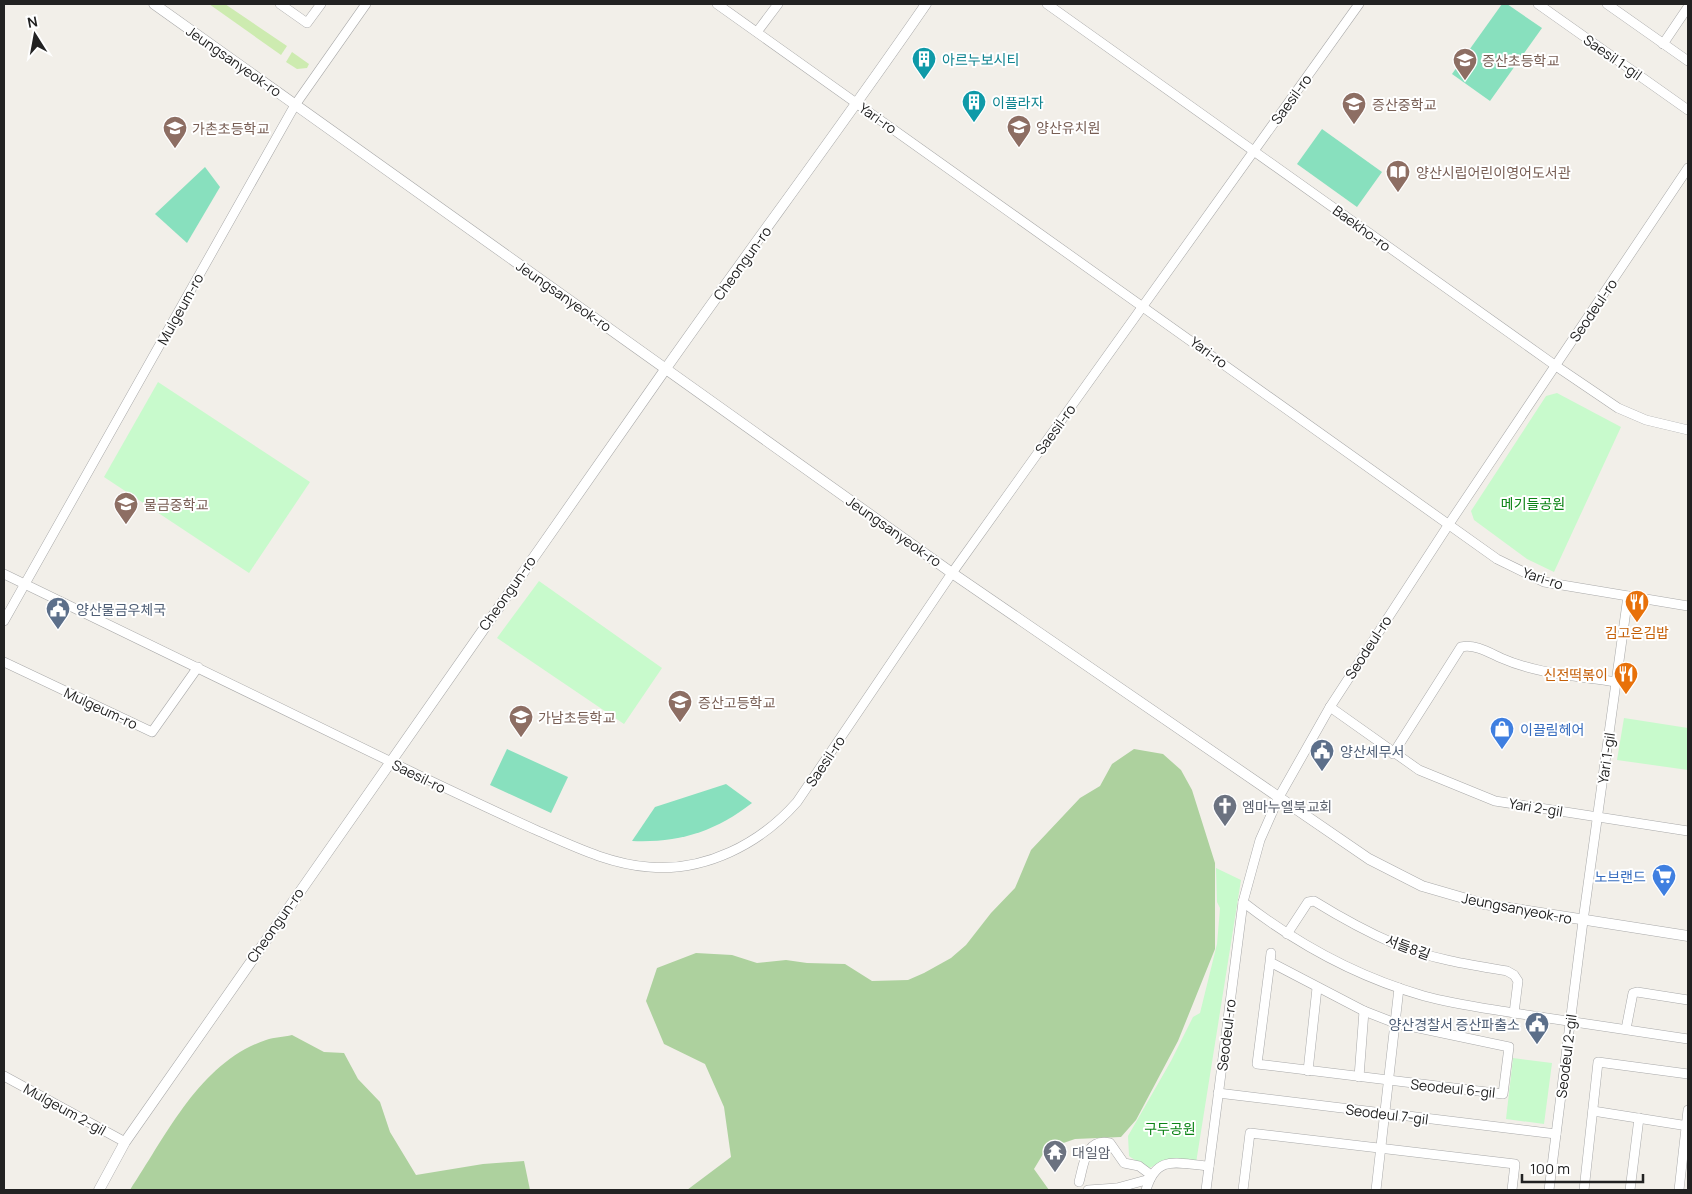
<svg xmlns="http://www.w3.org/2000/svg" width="1692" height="1194" viewBox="0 0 1692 1194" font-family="Manrope,'Noto Sans KR',sans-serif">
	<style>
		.grass { fill: #cdebb0 }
		.forest { fill: #add19e }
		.park { fill: #c8facc }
		.pitch { fill: #88e0be }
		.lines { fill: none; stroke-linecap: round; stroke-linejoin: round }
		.minor-casing { stroke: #a9a9a9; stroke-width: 10 }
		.tertiary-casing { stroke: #a9a9a9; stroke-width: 11 }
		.minor { stroke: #fff; stroke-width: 9 }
		.tertiary { stroke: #fff; stroke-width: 10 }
		.labels { text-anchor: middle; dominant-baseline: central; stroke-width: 4; stroke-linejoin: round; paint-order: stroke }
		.street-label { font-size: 14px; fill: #222; stroke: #fff }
		.culture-label { font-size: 14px; fill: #0d838f; stroke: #fff; text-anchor: start }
		.education-label { font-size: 14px; fill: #785e54; stroke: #fff; text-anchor: start }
		.park-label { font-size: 14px; fill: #0c8416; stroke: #fff }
		.service-label { font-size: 14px; fill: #4e5e75; stroke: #fff; text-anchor: start }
		.food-label { font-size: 14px; fill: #c56008; stroke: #fff }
		.shop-label { font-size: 14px; fill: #366cbe; stroke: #fff; text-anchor: start }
		.worship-label { font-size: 14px; fill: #5b616d; stroke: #fff; text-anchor: start }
	</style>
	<rect width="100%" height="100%" fill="#f2efe9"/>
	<g class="grass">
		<polygon points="209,4 225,4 287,46 281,55"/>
		<polygon points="292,52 309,64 307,68 297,69 286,62"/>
	</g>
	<g class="forest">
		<polygon points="1134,749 1163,754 1181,770 1192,790 1215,863 1215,949 1178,1041 1136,1120 1121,1137 1075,1139 1046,1149 1034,1169 1049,1190 687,1190 731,1157 724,1107 705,1064 664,1044 646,1001 657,968 696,953 732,955 757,963 786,960 807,963 845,964 872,981 908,980 924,973 951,958 966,945 991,913 1015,888 1031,850 1080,798 1100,786 1112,764"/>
		<path d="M 292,1035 L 324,1052 L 344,1053 L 358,1079 L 380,1102 L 390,1132 L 416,1175 L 483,1164 L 524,1161 L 530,1190 L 130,1190 C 166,1136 200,1062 266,1040 C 274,1037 284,1037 292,1035 Z"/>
	</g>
	<g class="park">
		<polygon points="158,382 310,482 249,573 104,477"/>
		<polygon points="1557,393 1621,427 1554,572 1527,559 1474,520 1471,511 1546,396"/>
		<polygon points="539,581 662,668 624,724 497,638"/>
		<polygon points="1624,718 1688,728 1688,770 1617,760"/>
		<polygon points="1216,868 1241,880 1196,1163 1164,1160 1148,1169 1129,1156 1128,1136 1171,1061 1193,1017 1200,1013 1217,944 1220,908 1217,902"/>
		<polygon points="1513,1058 1552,1063 1544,1124 1506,1119"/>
	</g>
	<g class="pitch">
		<polygon points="1502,4 1507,4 1542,28 1490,101 1452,74"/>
		<polygon points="1322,129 1382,172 1357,207 1297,164"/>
		<polygon points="205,167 220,187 187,243 155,214"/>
		<polygon points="507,749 568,777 551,813 490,785"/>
		<path d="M 726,784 L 752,803 C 715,832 678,843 632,841 L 655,807 Z"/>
	</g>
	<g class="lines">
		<defs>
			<g id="minor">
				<polyline points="280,4 307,23 321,4"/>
				<polyline points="717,4 1497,559 1544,582 1688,606"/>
				<polyline points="1047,4 1556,366 1618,408 1646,420 1688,430"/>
				<polyline points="1538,4 1688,110"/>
				<polyline points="1607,4 1688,61"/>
				<polyline points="757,32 778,4"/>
				<polyline points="1663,44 1688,7"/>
				<path d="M 4,574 C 142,640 279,707 416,774 C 456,793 496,812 536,830 C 573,846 609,864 649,867 C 705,872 760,844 797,802 L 952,573 L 1359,4"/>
				<polyline points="4,621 295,105 366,4"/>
				<polyline points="4,662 152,732 198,667"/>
				<polyline points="1330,707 1419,770 1495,801 1688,831"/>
				<path d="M 1393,754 L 1461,647 C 1475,644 1488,652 1501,658 C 1537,674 1578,676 1616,682"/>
				<path d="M 1243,902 C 1297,944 1358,977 1424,996 C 1453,1004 1484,1008 1514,1013"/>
				<path d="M 1287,934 L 1308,902 L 1314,901 C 1340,917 1367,932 1395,944 C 1431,959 1470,965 1507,971 L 1514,975 L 1518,981 L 1514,1013 L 1688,1039"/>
				<polyline points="1270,962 1364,1011 1395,1023 1509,1047 1503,1094 1257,1064 1270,962 1271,953"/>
				<polyline points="1626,1029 1633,993 1637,992 1688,1000"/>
				<polyline points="1308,1071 1317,988"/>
				<polyline points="4,1076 125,1142"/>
				<polyline points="1359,1077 1364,1011"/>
				<polyline points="1218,1093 1556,1134"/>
				<polyline points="1593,1111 1688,1126"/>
				<path d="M 1079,1182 C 1084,1164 1085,1138 1110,1143 L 1124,1163 L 1139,1166 L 1151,1175"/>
				<polyline points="1088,1190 1117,1188 1150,1179"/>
				<path d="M 1146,1190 C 1157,1153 1177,1164 1209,1166"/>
				<polyline points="1206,1190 1243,902 1260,840 1279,797 1330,707 1449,524 1688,168"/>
				<polyline points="1243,1190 1250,1133 1515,1164 1512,1190"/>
				<polyline points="1376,1190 1399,988"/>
				<polyline points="1549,1190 1583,921 1628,596"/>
				<polyline points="1584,1190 1598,1062 1688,1074"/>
				<polyline points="1630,1190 1639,1118"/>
				<polyline points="1679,1190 1688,1110"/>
			</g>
			<g id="tertiary">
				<polyline points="154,4 952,573 1369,859 1422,886 1484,904 1688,936"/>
				<path d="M 99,1190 L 125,1142 C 302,885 481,629 662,374 C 749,250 840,129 926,4"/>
			</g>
		</defs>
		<use href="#minor" class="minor-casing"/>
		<use href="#tertiary" class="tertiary-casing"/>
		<use href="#minor" class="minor"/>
		<use href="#tertiary" class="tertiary"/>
	</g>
	<defs>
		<symbol id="building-pin" viewBox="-11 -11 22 30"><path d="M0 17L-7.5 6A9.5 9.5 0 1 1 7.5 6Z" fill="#0f9aa8" stroke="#fff"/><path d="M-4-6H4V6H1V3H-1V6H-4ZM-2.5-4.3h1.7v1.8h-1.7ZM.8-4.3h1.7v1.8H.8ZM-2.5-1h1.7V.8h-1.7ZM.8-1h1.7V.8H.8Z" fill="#fff"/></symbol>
		<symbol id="school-pin" viewBox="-11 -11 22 30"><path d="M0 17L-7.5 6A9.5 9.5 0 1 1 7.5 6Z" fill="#8d6e63" stroke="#fff"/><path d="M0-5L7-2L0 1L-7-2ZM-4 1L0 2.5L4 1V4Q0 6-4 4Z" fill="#fff"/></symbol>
		<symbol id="library-pin" viewBox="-11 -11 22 30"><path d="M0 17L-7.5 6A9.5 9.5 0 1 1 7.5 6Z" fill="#8d6e63" stroke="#fff"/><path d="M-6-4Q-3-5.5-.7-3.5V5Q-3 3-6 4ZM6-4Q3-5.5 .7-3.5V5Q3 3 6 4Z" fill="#fff"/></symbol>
		<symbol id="restaurant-pin" viewBox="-11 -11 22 30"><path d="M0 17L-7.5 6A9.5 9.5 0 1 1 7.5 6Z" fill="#e8710a" stroke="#fff"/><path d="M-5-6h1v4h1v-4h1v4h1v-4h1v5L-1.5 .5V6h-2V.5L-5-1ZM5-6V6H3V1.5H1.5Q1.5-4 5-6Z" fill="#fff"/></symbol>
		<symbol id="civic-pin" viewBox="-11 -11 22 30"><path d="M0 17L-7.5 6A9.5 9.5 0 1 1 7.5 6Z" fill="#5c6f8a" stroke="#fff"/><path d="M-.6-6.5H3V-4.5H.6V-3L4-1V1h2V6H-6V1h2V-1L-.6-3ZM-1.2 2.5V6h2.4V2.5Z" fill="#fff"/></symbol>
		<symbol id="shop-pin" viewBox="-11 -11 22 30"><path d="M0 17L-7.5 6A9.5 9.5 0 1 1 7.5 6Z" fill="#3f7fe0" stroke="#fff"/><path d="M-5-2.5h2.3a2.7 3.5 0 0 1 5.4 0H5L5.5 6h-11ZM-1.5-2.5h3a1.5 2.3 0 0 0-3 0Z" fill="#fff"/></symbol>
		<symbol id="church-pin" viewBox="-11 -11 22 30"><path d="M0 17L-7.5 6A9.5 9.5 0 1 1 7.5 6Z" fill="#6b7280" stroke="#fff"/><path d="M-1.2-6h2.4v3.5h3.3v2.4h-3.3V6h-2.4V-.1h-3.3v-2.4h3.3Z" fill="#fff"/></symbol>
		<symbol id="supermarket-pin" viewBox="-11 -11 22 30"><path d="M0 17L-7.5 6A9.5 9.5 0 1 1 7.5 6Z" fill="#3f7fe0" stroke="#fff"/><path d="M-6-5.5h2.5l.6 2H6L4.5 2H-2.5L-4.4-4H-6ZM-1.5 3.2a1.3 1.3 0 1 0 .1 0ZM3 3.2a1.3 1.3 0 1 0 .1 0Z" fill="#fff"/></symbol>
		<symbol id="temple-pin" viewBox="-11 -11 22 30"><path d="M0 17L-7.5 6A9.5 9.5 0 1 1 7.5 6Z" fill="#6b7280" stroke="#fff"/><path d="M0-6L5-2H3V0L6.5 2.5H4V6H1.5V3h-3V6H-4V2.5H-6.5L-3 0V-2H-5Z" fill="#fff"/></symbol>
	</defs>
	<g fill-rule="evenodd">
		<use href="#building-pin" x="910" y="45" width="28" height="38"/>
		<use href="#school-pin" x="1451" y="46" width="28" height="38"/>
		<use href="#building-pin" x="960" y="88" width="28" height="38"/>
		<use href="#school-pin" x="1340" y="90" width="28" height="38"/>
		<use href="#school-pin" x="1005" y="113" width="28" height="38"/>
		<use href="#school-pin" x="161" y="114" width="28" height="38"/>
		<use href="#library-pin" x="1384" y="158" width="28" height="38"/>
		<use href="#school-pin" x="112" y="490" width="28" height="38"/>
		<use href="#restaurant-pin" x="1623" y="588" width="28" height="38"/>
		<use href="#civic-pin" x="44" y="595" width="28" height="38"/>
		<use href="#restaurant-pin" x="1612" y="660" width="28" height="38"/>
		<use href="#school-pin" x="666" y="688" width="28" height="38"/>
		<use href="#school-pin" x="507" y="703" width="28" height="38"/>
		<use href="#shop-pin" x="1488" y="715" width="28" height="38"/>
		<use href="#civic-pin" x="1308" y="737" width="28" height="38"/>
		<use href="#church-pin" x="1211" y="792" width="28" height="38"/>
		<use href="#supermarket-pin" x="1650" y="862" width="28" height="38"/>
		<use href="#civic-pin" x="1523" y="1010" width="28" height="38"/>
		<use href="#temple-pin" x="1041" y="1138" width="28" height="38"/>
	</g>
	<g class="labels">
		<g class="street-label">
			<text transform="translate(1613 57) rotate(35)">Saesil 1-gil</text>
			<text transform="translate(234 61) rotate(35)">Jeungsanyeok-ro</text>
			<text transform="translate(1291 99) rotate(-54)">Saesil-ro</text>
			<text transform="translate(878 118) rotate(35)">Yari-ro</text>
			<text transform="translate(1362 228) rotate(36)">Baekho-ro</text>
			<text transform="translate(742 263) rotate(-54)">Cheongun-ro</text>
			<text transform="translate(564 296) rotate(35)">Jeungsanyeok-ro</text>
			<text transform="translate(180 309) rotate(-61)">Mulgeum-ro</text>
			<text transform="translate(1593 310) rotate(-56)">Seodeul-ro</text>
			<text transform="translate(1209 352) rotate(36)">Yari-ro</text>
			<text transform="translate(1055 429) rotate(-54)">Saesil-ro</text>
			<text transform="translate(894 531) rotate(35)">Jeungsanyeok-ro</text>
			<text transform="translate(1543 578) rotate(18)">Yari-ro</text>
			<text transform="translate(507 593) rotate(-55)">Cheongun-ro</text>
			<text transform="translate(1368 647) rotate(-57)">Seodeul-ro</text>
			<text transform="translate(101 708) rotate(25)">Mulgeum-ro</text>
			<text transform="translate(1606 758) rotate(-82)">Yari 1-gil</text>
			<text transform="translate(825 761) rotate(-56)">Saesil-ro</text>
			<text transform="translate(419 776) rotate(26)">Saesil-ro</text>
			<text transform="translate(1536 807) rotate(9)">Yari 2-gil</text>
			<text transform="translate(1517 908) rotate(11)">Jeungsanyeok-ro</text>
			<text transform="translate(275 925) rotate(-55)">Cheongun-ro</text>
			<text transform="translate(1408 947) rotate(20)">서들8길</text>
			<text transform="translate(1226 1035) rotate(-83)">Seodeul-ro</text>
			<text transform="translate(1566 1056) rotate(-83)">Seodeul 2-gil</text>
			<text transform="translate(1453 1088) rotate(6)">Seodeul 6-gil</text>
			<text transform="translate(65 1109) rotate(29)">Mulgeum 2-gil</text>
			<text transform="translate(1387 1114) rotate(7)">Seodeul 7-gil</text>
		</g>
		<g class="culture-label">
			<text x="942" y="59">아르누보시티</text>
			<text x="992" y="102">이플라자</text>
		</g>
		<g class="education-label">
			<text x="1482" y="60">증산초등학교</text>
			<text x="1372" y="104">증산중학교</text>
			<text x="1036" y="127">양산유치원</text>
			<text x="192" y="128">가촌초등학교</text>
			<text x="1416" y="172">양산시립어린이영어도서관</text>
			<text x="144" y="504">물금중학교</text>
			<text x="698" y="702">증산고등학교</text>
			<text x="538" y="717">가남초등학교</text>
		</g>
		<g class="park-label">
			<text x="1533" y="503">메기들공원</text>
			<text x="1170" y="1128">구두공원</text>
		</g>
		<g class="service-label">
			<text x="76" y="609">양산물금우체국</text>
			<text x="1340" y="751">양산세무서</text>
			<text x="1520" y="1024" text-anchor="end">양산경찰서 증산파출소</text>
		</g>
		<g class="food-label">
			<text x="1637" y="632">김고은김밥</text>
			<text x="1608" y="674" text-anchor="end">신전떡볶이</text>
		</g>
		<g class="shop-label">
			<text x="1520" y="729">이끌림헤어</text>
			<text x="1646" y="876" text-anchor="end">노브랜드</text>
		</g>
		<g class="worship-label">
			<text x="1242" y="806">엠마누엘북교회</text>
			<text x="1072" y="1152">대일암</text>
		</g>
	</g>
	<rect width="1692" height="1194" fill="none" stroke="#222222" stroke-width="10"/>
	<g transform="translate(35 35) rotate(349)" stroke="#ffffff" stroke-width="4" paint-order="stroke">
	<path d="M0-4L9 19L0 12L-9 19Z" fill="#222222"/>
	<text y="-8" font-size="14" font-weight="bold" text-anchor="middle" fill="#222222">N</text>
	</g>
	<path d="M1522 1174v8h121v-8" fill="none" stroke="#222222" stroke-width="2.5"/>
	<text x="1530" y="1174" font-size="15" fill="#222222" stroke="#ffffff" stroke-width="4" paint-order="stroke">100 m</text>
</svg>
